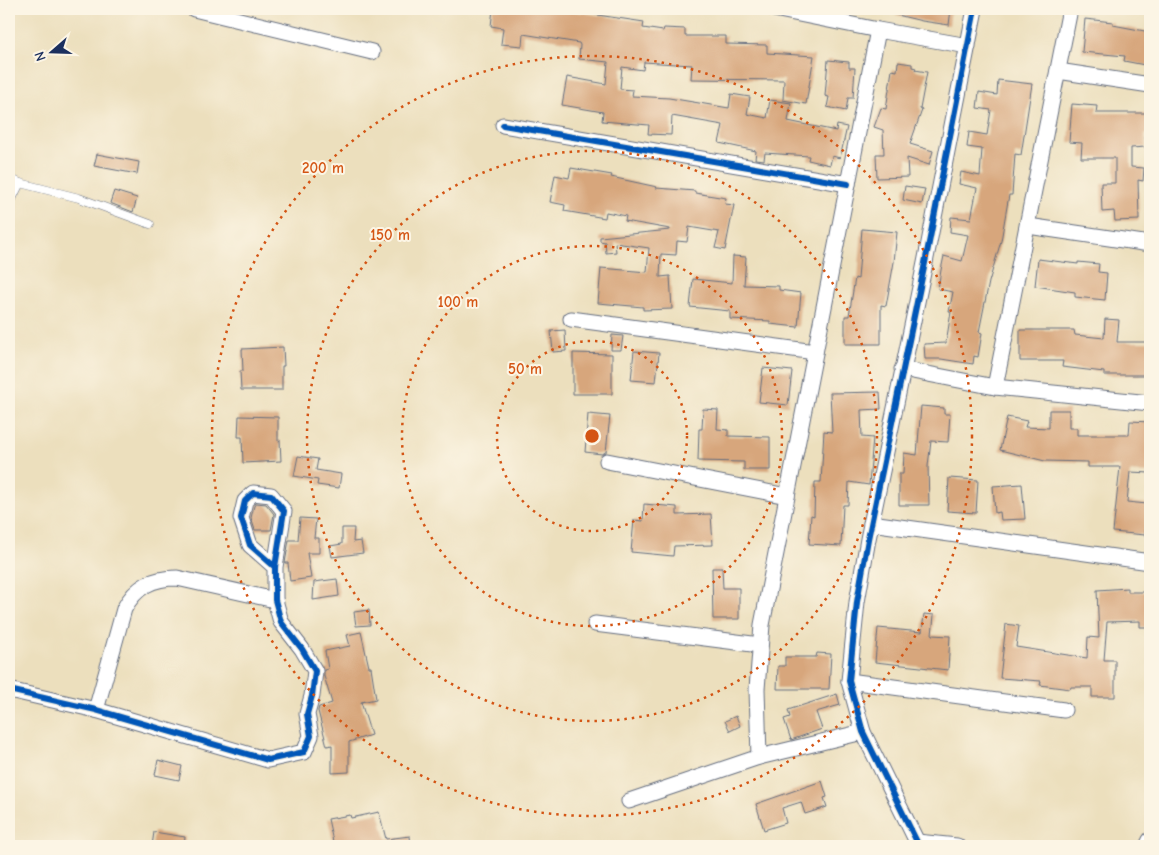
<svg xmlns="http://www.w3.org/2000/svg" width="1159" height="855" viewBox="0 0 1159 855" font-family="'Comic Neue',sans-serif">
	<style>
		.building { fill: #d7a67b }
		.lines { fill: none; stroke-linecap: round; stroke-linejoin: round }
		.service-casing { stroke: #646d7f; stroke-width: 9 }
		.minor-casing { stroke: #646d7f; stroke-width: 17 }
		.service { stroke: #fff; stroke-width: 8 }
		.minor { stroke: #fff; stroke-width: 15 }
		.cycleway-casing { stroke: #fcf5e5; stroke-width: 9 }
		.cycleway { stroke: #0057b8; stroke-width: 6 }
		.ring { fill: none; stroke: #d45514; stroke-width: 2.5; stroke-dasharray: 2.5 5 }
		.centre { fill: #d45514; stroke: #fcf5e5; stroke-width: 2.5 }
		.ring-label { font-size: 15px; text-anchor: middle; font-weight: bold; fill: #d45514; stroke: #fcf5e5; stroke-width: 4; stroke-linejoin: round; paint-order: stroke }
	</style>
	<rect width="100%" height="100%" fill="#fcf5e5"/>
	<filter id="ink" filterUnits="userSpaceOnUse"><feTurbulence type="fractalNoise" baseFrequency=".02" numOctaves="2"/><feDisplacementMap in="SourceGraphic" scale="10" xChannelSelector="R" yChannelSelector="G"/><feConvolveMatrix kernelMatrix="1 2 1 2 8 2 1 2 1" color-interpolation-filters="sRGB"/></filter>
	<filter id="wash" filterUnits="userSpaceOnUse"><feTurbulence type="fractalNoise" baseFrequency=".0096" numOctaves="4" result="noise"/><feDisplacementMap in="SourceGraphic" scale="20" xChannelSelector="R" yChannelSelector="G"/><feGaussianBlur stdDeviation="1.12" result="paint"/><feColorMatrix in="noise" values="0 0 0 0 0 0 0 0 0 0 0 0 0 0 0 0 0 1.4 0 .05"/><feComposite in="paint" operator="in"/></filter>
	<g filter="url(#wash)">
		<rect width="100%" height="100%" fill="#ecdfbd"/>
		<g id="blocks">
			<g class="building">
				<polygon points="493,9 571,9 571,11 644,22 643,28 663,31 664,28 685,29 685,36 726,36 726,44 767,45 767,53 814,56 806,104 783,100 784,80 691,79 692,65 644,62 643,70 622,67 620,89 633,90 632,96 669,98 729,108 731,94 750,97 747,114 767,118 770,100 791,103 788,121 836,131 837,125 847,127 840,158 832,156 830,165 808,160 809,156 765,153 764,160 755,159 756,151 719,143 723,125 672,116 671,135 648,134 649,125 602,121 603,112 562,105 567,77 606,84 608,62 579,59 580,45 579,43 523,34 522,46 501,44 503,28 491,26"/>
				<polygon points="889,9 951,9 949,25 922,21 889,13"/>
				<polygon points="1085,19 1113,22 1113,25 1150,32 1150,66 1124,61 1125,56 1082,52"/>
				<polygon points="828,60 849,62 849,68 855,68 853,98 848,98 846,111 827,107 829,97 825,96"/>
				<polygon points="898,62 912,64 912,67 916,68 915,70 927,72 920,109 922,110 910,144 933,151 929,165 907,158 908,177 877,178 876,154 884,154 883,130 874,127 881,108 886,109 892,70 897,71"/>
				<polygon points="998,80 1032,84 1021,155 1015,154 1012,195 1009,195 1001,241 989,282 979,332 982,333 978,357 974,356 973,364 941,359 925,359 924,344 946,343 951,312 949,312 953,292 938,289 941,270 944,256 962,261 968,235 950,232 951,217 971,219 977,188 959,184 961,172 980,176 982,149 967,147 969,132 987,135 991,110 977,108 979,92 997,95"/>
				<polygon points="1072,104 1097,106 1096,113 1150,113 1150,134 1145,134 1146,147 1131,148 1131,167 1144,168 1143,181 1138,180 1139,220 1115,221 1114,211 1102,212 1101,183 1115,183 1115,158 1081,158 1082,143 1069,142"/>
				<polygon points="97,154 139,162 137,174 94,166"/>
				<polygon points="571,168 612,175 611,177 657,187 656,188 695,191 695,193 726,198 725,204 734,205 725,250 715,248 719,232 689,227 687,242 677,241 676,255 661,254 660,277 670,276 672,309 643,310 643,307 598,303 601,268 647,272 649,248 615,243 616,252 606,253 605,242 600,241 600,237 670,230 670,229 625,221 626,216 606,212 605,218 564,211 565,205 550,202 555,175 569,178"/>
				<polygon points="905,186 925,189 922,204 903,200"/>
				<polygon points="114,191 137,198 133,212 110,203"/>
				<polygon points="862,229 897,232 894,262 886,306 881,305 881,344 845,344 845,316 849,316 855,278 858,279"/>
				<polygon points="733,256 746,257 744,285 779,286 779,290 801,293 798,327 770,324 770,321 730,319 730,311 690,307 693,279 732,283"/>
				<polygon points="1038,259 1078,264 1078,262 1099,264 1098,272 1107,273 1105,300 1075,297 1075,292 1035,286"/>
				<polygon points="1105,319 1119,320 1117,342 1150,342 1150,375 1104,375 1104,372 1062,367 1063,361 1020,361 1020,330 1074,330 1075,335 1104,338"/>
				<polygon points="565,330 566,351 553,352 551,331"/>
				<polygon points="612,335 623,336 621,350 611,350"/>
				<polygon points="283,347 284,366 282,366 282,390 241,390 240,371 243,371 242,349"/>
				<polygon points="634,351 659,353 656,382 631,380"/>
				<polygon points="573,353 612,354 612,394 573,394"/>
				<polygon points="763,368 792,371 788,405 759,402"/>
				<polygon points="880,392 881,409 861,410 862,437 873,438 869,485 849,482 848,505 843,505 841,546 809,544 811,515 814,516 815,482 821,482 824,431 832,432 830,393"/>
				<polygon points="921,406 944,408 944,414 950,414 948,442 931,441 928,466 929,505 899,505 899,474 903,474 904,453 917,455"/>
				<polygon points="703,409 718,410 717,429 728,430 728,436 770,437 770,470 744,470 744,462 698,461 699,429 702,429"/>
				<polygon points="1049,410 1069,410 1069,428 1077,428 1077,435 1129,435 1130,421 1150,422 1150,473 1130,472 1127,502 1147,504 1145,535 1113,532 1120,467 1088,467 1088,462 1045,461 1000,450 1007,417 1027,421 1025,427 1049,428"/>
				<polygon points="588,414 610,416 606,452 602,454 585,452"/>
				<polygon points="239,416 278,417 278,441 280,440 281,461 243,463 242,437 238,437"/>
				<polygon points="298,456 318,459 316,470 341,474 339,488 317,485 318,480 294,476"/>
				<polygon points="949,478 978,480 976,513 947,511"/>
				<polygon points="1022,484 1025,519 1001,520 1000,512 995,513 993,486"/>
				<polygon points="256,503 266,504 274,514 271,530 255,530 251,518 254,506"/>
				<polygon points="644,504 677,507 677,515 711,514 713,545 674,546 673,556 631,552 634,520 643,521"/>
				<polygon points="300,518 316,519 314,538 319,538 319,553 307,553 311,578 290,581 288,563 285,563 289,540 298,540"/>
				<polygon points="342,528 354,528 353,542 361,541 363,553 332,557 330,546 342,544"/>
				<polygon points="712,568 722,568 723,588 739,588 739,619 713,619"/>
				<polygon points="337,579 339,596 313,600 314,582"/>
				<polygon points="1128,588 1128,592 1150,592 1150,627 1140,627 1140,621 1107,622 1104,660 1115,660 1115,697 1092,697 1092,687 1071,687 1070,689 1040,685 1041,681 1000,678 1006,624 1019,626 1016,647 1087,658 1088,637 1099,638 1097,590"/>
				<polygon points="369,610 370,625 356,626 354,612"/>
				<polygon points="924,614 934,615 932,635 950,636 948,670 875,662 878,628 922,632"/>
				<polygon points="361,632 369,667 371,667 376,699 361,702 371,735 349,742 349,772 332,773 332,745 327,746 318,711 319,707 332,703 324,676 324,670 328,669 325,651 350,646 347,635"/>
				<polygon points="817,653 831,654 829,689 777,689 778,666 785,666 785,657 816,657"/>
				<polygon points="837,694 840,705 816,712 822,729 791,740 784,719 790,717 788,710"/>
				<polygon points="736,716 740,726 730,731 725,721"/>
				<polygon points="158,760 182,766 179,780 155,775"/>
				<polygon points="822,781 827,797 824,798 827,807 805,814 801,802 782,808 786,823 764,830 756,804"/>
				<polygon points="379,812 386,839 410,836 411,846 334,846 328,819 350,815 351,818"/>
				<polygon points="154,832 185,837 184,846 152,846"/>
			</g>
		</g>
	</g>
	<g filter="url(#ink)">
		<use href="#blocks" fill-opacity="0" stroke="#646d7f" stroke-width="1"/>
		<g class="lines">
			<defs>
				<g id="service">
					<polyline points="9,178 20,183 79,198 150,224"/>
					<polyline points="9,205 20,183"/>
				</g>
				<g id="minor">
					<polyline points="194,9 372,52"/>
					<polyline points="774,9 878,30 968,46"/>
					<polyline points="1058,71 1150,85"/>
					<polyline points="503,125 848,184"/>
					<polyline points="1028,226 1150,244"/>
					<polyline points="571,319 815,352"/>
					<polyline points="902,369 995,387 1150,403"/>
					<polyline points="995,387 1070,9"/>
					<polyline points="607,461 787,496"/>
					<polyline points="871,523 1150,562"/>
					<polyline points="595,624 760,645"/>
					<polyline points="849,681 1064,710"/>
					<polyline points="9,690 96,710 268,760 304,752 311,736 307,714 312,696 315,671 302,649 281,622 275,600 275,567 284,511 271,495 253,493 245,501 241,518 250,545 275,567"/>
					<path d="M 96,710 L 124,609 C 136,586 153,578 177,578 L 275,600"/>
					<polyline points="759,757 757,689 762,625 878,30"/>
					<polyline points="629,801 759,757 863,732"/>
					<polyline points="917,842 957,846"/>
					<polyline points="919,846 863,732 849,681 857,602 868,539 925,263 975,9"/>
					<polyline points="1147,846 1150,840"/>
				</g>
			</defs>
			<use href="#service" class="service-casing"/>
			<use href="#minor" class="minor-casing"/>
			<use href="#service" class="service"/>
			<use href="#minor" class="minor"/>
			<defs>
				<g id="cycleway">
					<polyline points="503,125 848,184"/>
					<polyline points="9,690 96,710 268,760 304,752 311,736 307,714 312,696 315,671 302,649 281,622 275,600 275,567 284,511 271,495 253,493 245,501 241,518 250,545 275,567"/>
					<polyline points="919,846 863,732 849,681 857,602 868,539 925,263 975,9"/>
				</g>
			</defs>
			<use href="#cycleway" class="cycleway-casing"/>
			<use href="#cycleway" class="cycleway"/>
		</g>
	</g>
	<g class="ring">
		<circle cx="592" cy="436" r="95"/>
		<circle cx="592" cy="436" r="190"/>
		<circle cx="592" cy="436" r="285"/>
		<circle cx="592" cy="436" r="380"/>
	</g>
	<circle cx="592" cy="436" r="8" class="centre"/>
	<g class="ring-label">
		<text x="323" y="173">200 m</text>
		<text x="390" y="240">150 m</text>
		<text x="458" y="307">100 m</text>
		<text x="525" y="374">50 m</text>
	</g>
	<rect width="1159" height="855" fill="none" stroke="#fcf5e5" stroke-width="30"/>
	<g transform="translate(52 52) rotate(250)" stroke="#fcf5e5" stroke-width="4" paint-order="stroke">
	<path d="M0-4L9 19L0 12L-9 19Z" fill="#1b2f5e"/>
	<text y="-8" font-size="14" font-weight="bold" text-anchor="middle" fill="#1b2f5e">N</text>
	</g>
</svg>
